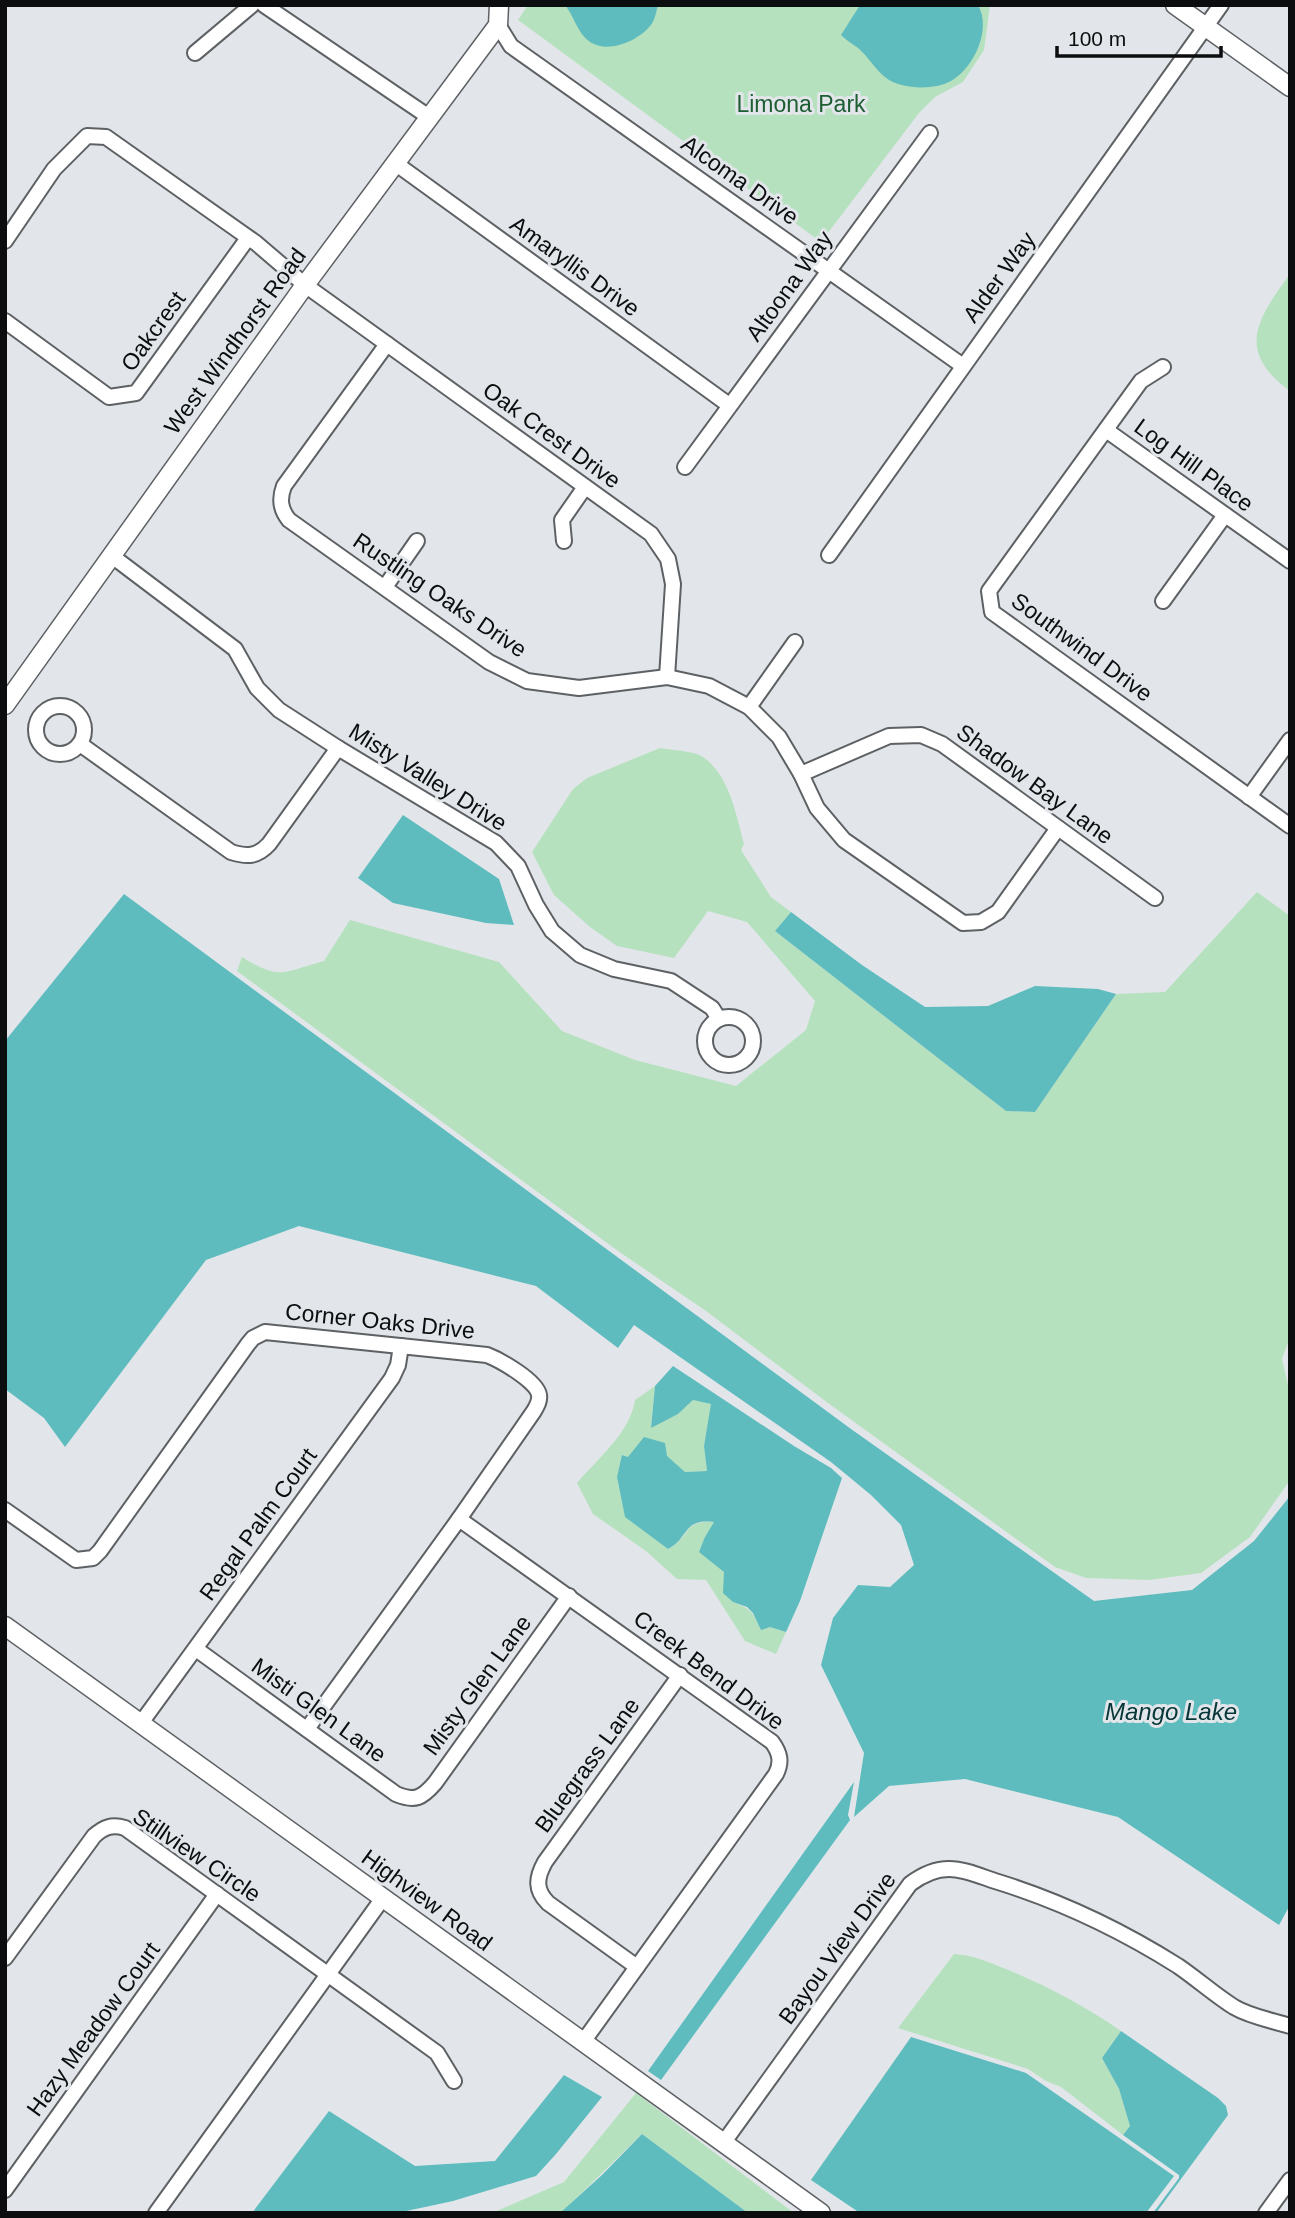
<svg xmlns="http://www.w3.org/2000/svg" width="1295" height="2218" viewBox="0 0 1295 2218" font-family="Helvetica,sans-serif">
	<style>
		.green { fill: #b6e1bf }
		.water { fill: #5ebcbe }
		.lines { fill: none; stroke-linecap: round; stroke-linejoin: round }
		.minor-casing { stroke: #5e6164; stroke-width: 18 }
		.tertiary-casing { stroke: #5e6164; stroke-width: 21 }
		.minor { stroke: #fff; stroke-width: 14 }
		.tertiary { stroke: #fff; stroke-width: 18 }
		.labels { text-anchor: middle; dominant-baseline: central; stroke-width: 6; stroke-linejoin: round; paint-order: stroke }
		.park-label { font-size: 23px; fill: #1d5d32; stroke: #e2e6ea }
		.street-label { font-size: 23px; fill: #0c0d0e; stroke: #e2e6ea }
		.water-label { font-size: 24px; font-style: italic; fill: #063637; stroke: #e2e6ea }
	</style>
	<rect width="100%" height="100%" fill="#e2e6ea"/>
	<g class="green">
		<polygon points="528,5 990,5 984,50 963,82 935,97 919,113 821,242 518,20"/>
		<path d="M 1290,274 L 1290,391 C 1235,351 1257,319 1290,274 Z"/>
		<path d="M 660,748 C 670,750 695,751 703,757 C 730,776 736,815 744,844 L 741,850 L 771,897 L 791,912 L 775,931 L 1006,1111 L 1035,1112 L 1116,994 L 1165,992 L 1257,892 L 1290,916 L 1290,1337 L 1282,1359 L 1290,1394 L 1290,1480 L 1250,1537 L 1201,1573 L 1149,1580 L 1086,1578 L 1055,1567 L 828,1403 L 706,1311 L 618,1251 L 237,971 L 242,957 C 280,981 283,972 324,961 L 350,920 L 499,962 L 562,1031 L 635,1060 L 736,1086 L 806,1030 L 815,1001 L 747,922 L 708,911 L 674,958 L 617,946 L 590,927 L 554,895 L 532,852 L 573,789 L 587,778 Z"/>
		<path d="M 655,1386 L 651,1427 L 678,1414 L 693,1400 L 712,1404 L 704,1446 L 707,1471 L 685,1472 L 666,1456 L 628,1457 L 623,1455 L 617,1477 L 625,1516 L 668,1549 C 690,1539 682,1519 715,1522 L 705,1537 L 719,1566 L 724,1572 L 733,1602 C 751,1609 753,1612 761,1629 L 770,1627 L 786,1632 L 776,1654 L 745,1641 L 706,1580 L 677,1579 L 646,1551 L 593,1514 L 577,1483 C 598,1458 630,1433 635,1400 Z"/>
		<path d="M 954,1954 C 973,1955 988,1962 1006,1969 C 1047,1986 1085,2006 1121,2031 L 1102,2058 L 1119,2089 L 1130,2126 L 1123,2135 L 1061,2087 L 1046,2081 L 1028,2069 L 898,2028 Z"/>
		<polygon points="636,2093 794,2213 748,2213 642,2134 562,2212 492,2213 564,2182"/>
	</g>
	<g class="water">
		<path d="M 565,5 L 658,5 C 656,12 655,21 650,26 C 638,41 608,54 590,42 C 578,34 574,16 565,5 Z"/>
		<path d="M 860,5 L 978,5 C 992,29 974,68 951,81 C 936,89 914,89 898,84 C 879,78 872,60 858,48 C 853,44 847,41 841,35 Z"/>
		<polygon points="403,815 499,879 514,925 486,923 393,903 358,878"/>
		<polygon points="124,894 851,1429 1094,1601 1192,1590 1254,1541 1290,1496 1290,1905 1279,1925 1118,1817 965,1779 889,1786 854,1817 864,1753 821,1665 833,1618 858,1585 890,1587 914,1565 901,1525 871,1495 831,1462 634,1325 618,1348 536,1286 299,1226 206,1260 65,1447 44,1418 5,1389 5,1041"/>
		<polygon points="791,912 862,965 925,1007 988,1006 1035,986 1098,989 1116,994 1035,1112 1006,1111 775,931"/>
		<path d="M 673,1366 L 794,1446 L 831,1468 L 842,1478 L 800,1601 L 786,1632 L 770,1627 L 761,1630 L 753,1613 L 747,1607 L 733,1602 L 723,1593 L 724,1572 L 699,1552 L 705,1537 L 714,1522 C 682,1518 689,1539 668,1549 L 625,1517 L 617,1477 L 622,1455 L 628,1457 L 644,1437 L 665,1443 L 667,1456 L 685,1472 L 707,1471 L 704,1446 L 711,1404 L 693,1400 L 678,1414 L 651,1428 L 655,1386 Z"/>
		<polygon points="854,1782 848,1815 850,1820 661,2080 648,2071"/>
		<polygon points="1121,2031 1218,2098 1226,2106 1228,2115 1156,2213 1153,2213 1179,2178 1179,2175 1123,2135 1130,2126 1119,2089 1102,2058"/>
		<polygon points="911,2037 1026,2073 1174,2176 1146,2213 860,2213 811,2180"/>
		<polygon points="564,2075 602,2097 556,2154 536,2176 453,2201 397,2213 252,2213 329,2111 415,2166 495,2161"/>
		<polygon points="642,2134 748,2213 560,2213 602,2175"/>
	</g>
	<g class="lines">
		<defs>
			<g id="minor">
				<polyline points="264,5 429,117"/>
				<polyline points="498,25 511,46 963,366"/>
				<polyline points="195,53 252,5"/>
				<polyline points="395,163 729,405"/>
				<polyline points="5,241 54,169 87,136 106,137 256,243 305,285 651,534 668,559 673,584 667,677"/>
				<polyline points="5,321 109,397 136,393 248,238"/>
				<path d="M 387,344 L 284,486 C 279,499 280,509 289,520 L 489,662 L 527,681 L 579,688 L 667,677 L 709,686 L 749,707 L 779,737 L 801,774 L 817,808 L 844,840 L 963,923 L 981,922 L 998,912 L 1058,828"/>
				<polyline points="1163,367 1141,381 989,591 992,612 1290,826"/>
				<polyline points="1106,430 1290,561"/>
				<polyline points="685,467 930,133"/>
				<polyline points="564,541 562,520 585,487"/>
				<polyline points="829,555 1221,5"/>
				<polyline points="112,556 235,649 257,688 279,710 338,748 496,843 518,866 536,905 552,931 580,955 614,969 671,981 712,1008 719,1019"/>
				<polyline points="385,587 417,541"/>
				<polyline points="1163,601 1225,515"/>
				<circle cx="60" cy="730" r="24"/>
				<polyline points="749,707 795,642"/>
				<path d="M 80,744 L 231,852 C 247,857 257,857 269,844 L 338,748"/>
				<polyline points="801,774 889,736 921,735 942,744 1155,898"/>
				<polyline points="1249,797 1290,740"/>
				<circle cx="729" cy="1041" r="24"/>
				<path d="M 5,1510 L 76,1560 L 93,1558 L 100,1551 L 248,1344 L 253,1338 L 265,1332 L 487,1355 C 500,1360 537,1381 539,1395 C 540,1401 537,1406 534,1411 L 459,1519 L 307,1729"/>
				<path d="M 459,1519 L 772,1742 C 780,1753 782,1762 776,1774 L 583,2042"/>
				<path d="M 196,1649 L 396,1794 C 415,1802 422,1798 435,1783 L 569,1596"/>
				<polyline points="141,1723 392,1378 398,1365 401,1346"/>
				<path d="M 5,1958 L 94,1836 C 104,1827 112,1824 125,1828 L 437,2053 L 454,2081"/>
				<path d="M 637,1967 L 548,1903 C 535,1890 536,1878 545,1862 L 680,1675"/>
				<path d="M 724,2142 L 910,1884 C 922,1875 934,1869 949,1869 C 964,1869 980,1876 995,1881 C 1060,1901 1121,1930 1178,1966 C 1197,1979 1215,1995 1234,2007 C 1251,2017 1271,2020 1290,2026"/>
				<polyline points="5,2190 217,1894"/>
				<polyline points="156,2213 383,1898"/>
				<polyline points="1266,2213 1290,2180"/>
			</g>
			<g id="tertiary">
				<polyline points="1175,5 1290,87"/>
				<polyline points="5,705 305,285 498,25 499,5"/>
				<polyline points="5,1626 821,2213"/>
			</g>
		</defs>
		<use href="#minor" class="minor-casing"/>
		<use href="#tertiary" class="tertiary-casing"/>
		<use href="#minor" class="minor"/>
		<use href="#tertiary" class="tertiary"/>
	</g>
	<g class="labels">
		<g class="park-label">
			<text x="801" y="104">Limona Park</text>
		</g>
		<g class="street-label">
			<text transform="translate(740 180) rotate(35)">Alcoma Drive</text>
			<text transform="translate(575 266) rotate(36)">Amaryllis Drive</text>
			<text transform="translate(999 277) rotate(-54)">Alder Way</text>
			<text transform="translate(789 286) rotate(-54)">Altoona Way</text>
			<text transform="translate(153 331) rotate(-54)">Oakcrest</text>
			<text transform="translate(235 341) rotate(-54)">West Windhorst Road</text>
			<text transform="translate(552 435) rotate(36)">Oak Crest Drive</text>
			<text transform="translate(1194 465) rotate(36)">Log Hill Place</text>
			<text transform="translate(440 595) rotate(34)">Rustling Oaks Drive</text>
			<text transform="translate(1082 647) rotate(36)">Southwind Drive</text>
			<text transform="translate(428 777) rotate(32)">Misty Valley Drive</text>
			<text transform="translate(1035 784) rotate(36)">Shadow Bay Lane</text>
			<text transform="translate(380 1321) rotate(6)">Corner Oaks Drive</text>
			<text transform="translate(258 1524) rotate(-54)">Regal Palm Court</text>
			<text transform="translate(709 1670) rotate(37)">Creek Bend Drive</text>
			<text transform="translate(477 1685) rotate(-54)">Misty Glen Lane</text>
			<text transform="translate(319 1710) rotate(36)">Misti Glen Lane</text>
			<text transform="translate(587 1765) rotate(-54)">Bluegrass Lane</text>
			<text transform="translate(197 1855) rotate(34)">Stillview Circle</text>
			<text transform="translate(427 1900) rotate(36)">Highview Road</text>
			<text transform="translate(837 1948) rotate(-54)">Bayou View Drive</text>
			<text transform="translate(93 2029) rotate(-54)">Hazy Meadow Court</text>
		</g>
		<g class="water-label">
			<text x="1171" y="1711">Mango Lake</text>
		</g>
	</g>
	<rect width="1295" height="2218" fill="none" stroke="#0c0d0e" stroke-width="14"/>
	<path d="M1057 46v10h164v-10" fill="none" stroke="#0c0d0e" stroke-width="3.5"/>
	<text x="1068" y="46" font-size="21" fill="#0c0d0e" stroke="#e2e6ea" stroke-width="5" paint-order="stroke">100 m</text>
</svg>
